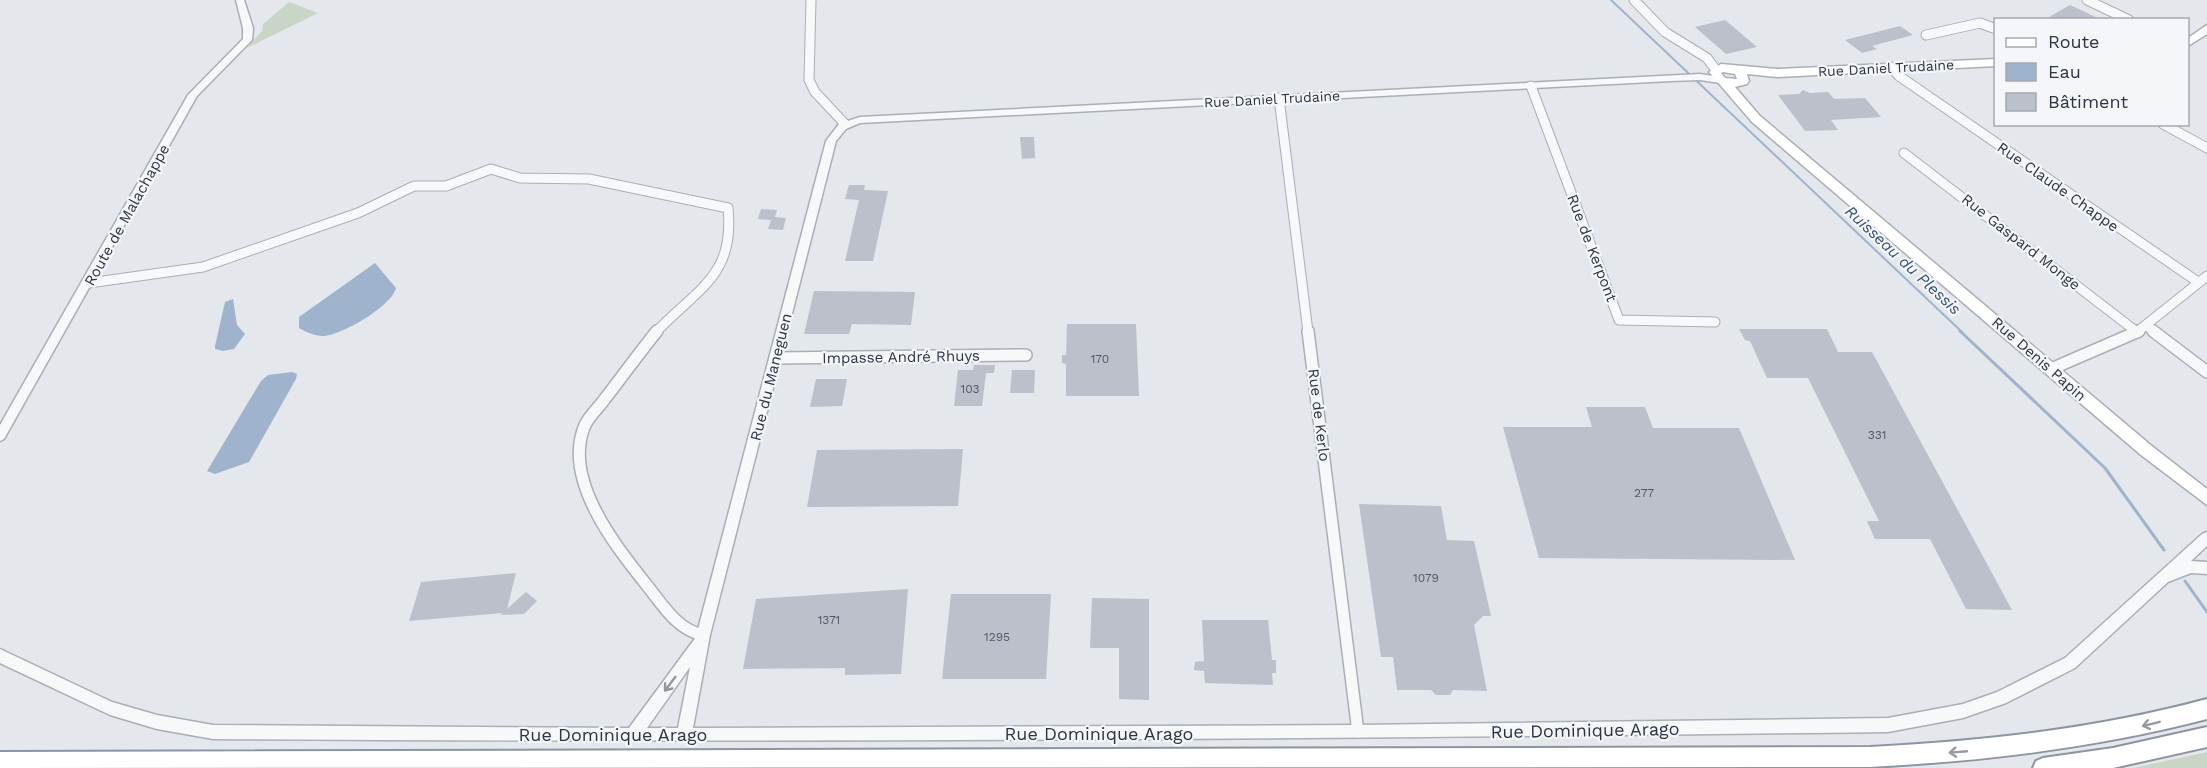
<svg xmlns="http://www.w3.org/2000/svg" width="2207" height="768" viewBox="0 0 2207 768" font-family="'Work Sans',sans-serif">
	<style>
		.green { fill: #c9d6c5 }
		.water { fill: #9fb4cc }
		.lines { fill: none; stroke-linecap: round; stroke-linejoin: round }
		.stream-far1 { stroke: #9fb4cc; stroke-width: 2 }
		.stream { stroke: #9fb4cc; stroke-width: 3 }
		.building { fill: #bbc0ca }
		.minor-far1-casing { stroke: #a9aeb7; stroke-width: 11 }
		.minor-casing { stroke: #a9aeb7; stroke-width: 14 }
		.tertiary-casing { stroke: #a9aeb7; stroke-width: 3 }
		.secondary-casing { stroke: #a9aeb7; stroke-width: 3 }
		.trunk-casing { stroke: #8b94a3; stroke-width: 4 }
		.minor-far1 { stroke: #f7f8fa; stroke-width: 9 }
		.minor { stroke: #f7f8fa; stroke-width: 11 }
		.tertiary { fill: #f7f8fa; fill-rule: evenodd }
		.secondary { fill: #fff; fill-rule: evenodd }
		.trunk { fill: #fff; fill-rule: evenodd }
		.oneway { stroke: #9196a0 }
		.oneway2 { stroke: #959aa2 }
		.labels { text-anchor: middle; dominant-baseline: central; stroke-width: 4.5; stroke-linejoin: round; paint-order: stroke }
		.number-label { font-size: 12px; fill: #4f5766 }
		.far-street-label { font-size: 14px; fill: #2b3445; stroke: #f4f6f9 }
		.street-label { font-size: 15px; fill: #2b3445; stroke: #f4f6f9 }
		.water-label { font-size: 16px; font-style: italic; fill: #34527a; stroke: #f4f6f9 }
		.near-street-label { font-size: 18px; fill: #2b3445; stroke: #f4f6f9 }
	</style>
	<rect width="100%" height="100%" fill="#e4e7ec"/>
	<g class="green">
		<polygon points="289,2 318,13 247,48 262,31 263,24"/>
		<polygon points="2207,752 2207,768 2133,768"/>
	</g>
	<g class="water">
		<path d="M 375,263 L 396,288 C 392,306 341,336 322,336 C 315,336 306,332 299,328 L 299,317 Z"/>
		<polygon points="233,299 237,325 245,334 234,349 223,351 215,349 215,346 225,302"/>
		<polygon points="292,372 297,374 296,379 249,462 215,474 207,471 261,381 268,375"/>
	</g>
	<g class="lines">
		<polyline class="stream-far1" points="1611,0 1962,332"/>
		<g class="stream">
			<polyline points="1960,331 2105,468 2164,550"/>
			<polyline points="2185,581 2207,612"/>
		</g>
	</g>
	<g class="building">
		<polygon points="2070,5 2102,20 2044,20"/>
		<polygon points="1725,20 1757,47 1726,54 1695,27"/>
		<polygon points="1900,26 1913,35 1872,46 1877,49 1862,53 1845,40"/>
		<polygon points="1803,90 1810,93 1828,92 1834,99 1865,98 1881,117 1831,120 1838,130 1805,131 1778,95 1799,94"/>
		<polygon points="1020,137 1034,137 1035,158 1022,159"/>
		<polygon points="849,185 865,185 864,190 888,191 873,261 845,261 859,200 845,199"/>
		<polygon points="761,209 777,210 775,217 786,218 783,230 768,229 771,220 758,219"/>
		<polygon points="814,291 915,292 911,325 852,324 849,334 804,334"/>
		<polygon points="1067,324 1136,324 1139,396 1066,396 1066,364 1062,363 1062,355 1066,355"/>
		<polygon points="1739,329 1827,329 1838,352 1872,352 2012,610 1966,609 1930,539 1875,539 1867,521 1879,521 1808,378 1767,378 1750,341 1745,340"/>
		<polygon points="974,365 995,365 994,373 986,373 982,406 954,406 958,370 973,370"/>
		<polygon points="1012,370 1035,370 1034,393 1010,393"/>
		<polygon points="816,379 847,379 842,406 810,407"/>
		<polygon points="1586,407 1645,407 1653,428 1739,428 1795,560 1539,558 1503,427 1592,427"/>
		<polygon points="963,449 958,506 807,507 817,450"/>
		<polygon points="1359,504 1441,506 1447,540 1474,541 1491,616 1483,616 1474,625 1487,691 1453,690 1450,695 1436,695 1431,690 1397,690 1393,657 1381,657"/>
		<polygon points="516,573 507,609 526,592 537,601 524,614 500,615 503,613 409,621 421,582"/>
		<polygon points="908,589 901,674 845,675 845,668 743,669 756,599"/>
		<polygon points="951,594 1051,594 1046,679 942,679"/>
		<polygon points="1092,598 1149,599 1149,700 1119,699 1119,648 1090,648"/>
		<polygon points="1202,620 1268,620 1272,660 1276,660 1276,673 1272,673 1273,685 1205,683 1204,671 1194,670 1195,662 1204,661"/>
	</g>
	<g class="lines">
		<defs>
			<g id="minor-far1">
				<polyline points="811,0 809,80 815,92 845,124"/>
				<polyline points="1634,0 1665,32 1707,58 1716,70"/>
				<polyline points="2087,0 2129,20"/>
				<polyline points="1926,35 1980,23 1996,29"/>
				<polyline points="1891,67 1899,76 2198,282"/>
				<polyline points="1531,86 1619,320 1715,322"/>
				<polyline points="1279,98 1308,332"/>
				<polyline points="2163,124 2207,148"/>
				<polyline points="1904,153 2137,332"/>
				<path d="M 89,283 L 203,267 L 358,213 L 414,186 L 446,186 L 491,169 L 520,178 L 589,179 L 728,208 C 735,276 698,288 656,332"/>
				<polyline points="2146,325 2155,332"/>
				<polyline points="2137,332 2207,276"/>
			</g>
			<g id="minor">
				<path d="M 657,331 C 639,353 622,377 604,400 C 599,407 589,416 585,425 C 561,480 618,549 649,588 C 664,607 678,630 703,635"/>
				<polyline points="1308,331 1358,732"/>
				<polyline points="2135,331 2137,332"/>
				<polyline points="2153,331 2207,372"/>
				<polyline points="776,358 1026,355"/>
				<polyline points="2051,369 2139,331"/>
			</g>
			<g id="tertiary">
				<polygon points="236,0 244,0 253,28 252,40 197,96 4,439 0,441 0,425 188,95 243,39 243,28"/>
				<path d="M 1700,74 L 1720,77 L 1725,80 L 1720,83 L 1700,80 L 1671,81 L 860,123 L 846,129 L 836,141 L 710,635 L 693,728 L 1358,725 L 1888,718 L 1963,704 L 1997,692 L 2065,658 L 2202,534 L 2207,532 L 2207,546 L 2191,561 L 2207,562 L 2207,574 L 2191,573 L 2168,582 L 2075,668 L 2006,703 L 1963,718 L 1888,732 C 1330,739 771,743 213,739 L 157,729 L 110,715 L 0,663 L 0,649 L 112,702 L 157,715 L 213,725 L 629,728 L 696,637 L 826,141 L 839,124 L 860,117 ZM 690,667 L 678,728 L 647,728 Z"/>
			</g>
			<g id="secondary">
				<polygon points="2207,25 2207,34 2188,46 2188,38"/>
				<path d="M 1996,59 L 1996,66 L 1777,77 L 1747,74 L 1749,81 L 1747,84 L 1735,87 L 1760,116 L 2153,447 L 2207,489 L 2207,505 L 2141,455 L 1752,122 L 1709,72 L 1721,64 L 1777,69 ZM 1723,72 L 1735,74 L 1737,79 L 1725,78 L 1721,73 Z"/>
			</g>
			<g id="trunk">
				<path d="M 2207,699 L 2207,719 C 2096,748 1984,761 1870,767 L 0,768 L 0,752 L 1870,747 C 1984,741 2096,729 2207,699 Z"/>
				<polygon points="2207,727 2207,747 2113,768 2033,768 2036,761 2043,758 2113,748"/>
			</g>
		</defs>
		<use href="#minor-far1" class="minor-far1-casing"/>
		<use href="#minor" class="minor-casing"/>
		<use href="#tertiary" class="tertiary-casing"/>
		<use href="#secondary" class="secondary-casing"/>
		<use href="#trunk" class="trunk-casing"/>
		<use href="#minor-far1" class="minor-far1"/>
		<use href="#minor" class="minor"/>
		<use href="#tertiary" class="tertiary"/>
		<use href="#secondary" class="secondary"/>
		<use href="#trunk" class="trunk"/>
	</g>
	<defs><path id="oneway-shaft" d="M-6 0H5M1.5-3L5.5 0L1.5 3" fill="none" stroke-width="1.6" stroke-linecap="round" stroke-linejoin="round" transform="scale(1.5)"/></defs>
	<use class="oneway" href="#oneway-shaft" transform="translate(670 684) rotate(127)"/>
	<g class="oneway2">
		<use href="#oneway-shaft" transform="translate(2151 724) rotate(166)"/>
		<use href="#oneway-shaft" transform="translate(1958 752) rotate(175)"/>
	</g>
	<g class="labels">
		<g class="number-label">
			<text x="1100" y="359">170</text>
			<text x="970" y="389">103</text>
			<text x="1877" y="435">331</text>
			<text x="1644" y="493">277</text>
			<text x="1426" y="578">1079</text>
			<text x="829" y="620">1371</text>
			<text x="997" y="637">1295</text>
		</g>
		<g class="far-street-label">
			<text transform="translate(1886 68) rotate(-3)">Rue Daniel Trudaine</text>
			<text transform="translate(1272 99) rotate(-3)">Rue Daniel Trudaine</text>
		</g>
		<g class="street-label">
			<text transform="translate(2058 187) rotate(35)">Rue Claude Chappe</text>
			<text transform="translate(127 215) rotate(-61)">Route de Malachappe</text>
			<text transform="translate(2021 242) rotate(38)">Rue Gaspard Monge</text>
			<text transform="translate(1592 248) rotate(69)">Rue de Kerpont</text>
			<text transform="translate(901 357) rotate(-1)">Impasse André Rhuys</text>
			<text transform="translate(2039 359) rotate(41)">Rue Denis Papin</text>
			<text transform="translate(771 377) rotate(-76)">Rue du Maneguen</text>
			<text transform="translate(1319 415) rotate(83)">Rue de Kerlo</text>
		</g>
		<g class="water-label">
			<text transform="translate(1903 260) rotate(43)">Ruisseau du Plessis</text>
		</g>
		<g class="near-street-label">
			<text transform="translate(1585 730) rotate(-1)">Rue Dominique Arago</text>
			<text x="1099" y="733">Rue Dominique Arago</text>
			<text x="613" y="734">Rue Dominique Arago</text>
		</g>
	</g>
	<rect x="1994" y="18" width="195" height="108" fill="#f4f6f9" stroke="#a4a8b1" stroke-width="1.5"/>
	<rect x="2006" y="38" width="30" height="9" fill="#ffffff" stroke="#a4a8b1" stroke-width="1.5"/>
	<text x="2048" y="48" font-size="18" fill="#2b3445">Route</text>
	<rect x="2006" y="63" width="30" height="18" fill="#9fb4cc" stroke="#a4a8b1" stroke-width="1.5"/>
	<text x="2048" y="78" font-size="18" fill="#2b3445">Eau</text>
	<rect x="2006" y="93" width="30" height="18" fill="#bbc0ca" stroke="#a4a8b1" stroke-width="1.5"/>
	<text x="2048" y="108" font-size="18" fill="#2b3445">Bâtiment</text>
</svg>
